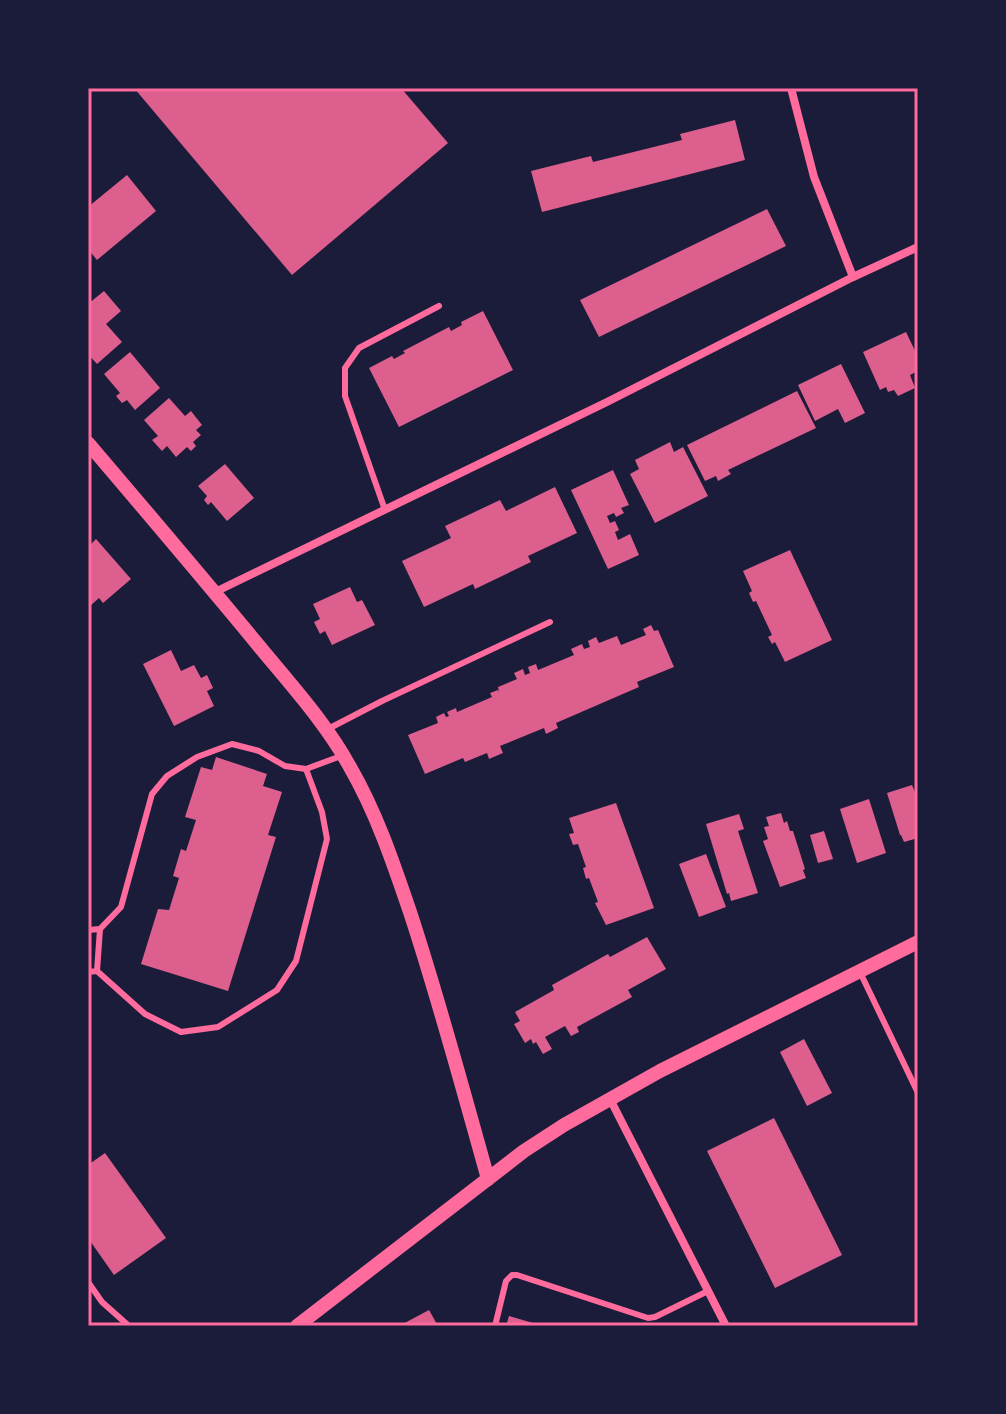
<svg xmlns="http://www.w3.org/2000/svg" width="1006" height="1414" viewBox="0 0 1006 1414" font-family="Rubik,sans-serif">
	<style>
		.building { fill: #dd5f8e }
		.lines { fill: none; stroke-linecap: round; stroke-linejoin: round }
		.service { stroke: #ff6b9d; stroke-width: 6 }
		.minor { stroke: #ff6b9d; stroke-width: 8 }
		.tertiary { stroke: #ff6b9d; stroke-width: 14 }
		.neatline { fill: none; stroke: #ff6b9d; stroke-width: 3 }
	</style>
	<rect width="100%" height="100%" fill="#1b1b3a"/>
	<g class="building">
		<polygon points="134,88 401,88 448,143 292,275"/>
		<polygon points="735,120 745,160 542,212 531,171 591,156 593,162 682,140 680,134"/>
		<polygon points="127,175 156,211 97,260 88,249 88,207"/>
		<polygon points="767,209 786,246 599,337 580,300"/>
		<polygon points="104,291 121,311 106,324 122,342 97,364 88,354 88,304"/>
		<polygon points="483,311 513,370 399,427 369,368 392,356 394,359 405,353 403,351 449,327 451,331 462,325 461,322"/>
		<polygon points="906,332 918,357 918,371 910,375 915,388 898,396 894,390 888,392 886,387 880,390 863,352"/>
		<polygon points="130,352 160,388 135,410 127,400 122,403 116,396 120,393 104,374"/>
		<polygon points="841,364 865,413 845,423 838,409 815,421 798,385"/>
		<polygon points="797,391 816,428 728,470 731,474 718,481 716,476 705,481 687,445"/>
		<polygon points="169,398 185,416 191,411 202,425 196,430 201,435 193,442 196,446 191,451 187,447 176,457 167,446 162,451 152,440 158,436 144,420"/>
		<polygon points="670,442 674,452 683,447 708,496 655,523 630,474 639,469 635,460"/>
		<polygon points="225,464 254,498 227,521 211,502 208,505 204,500 207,496 198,486"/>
		<polygon points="613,470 629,505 621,508 624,513 616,517 614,513 607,516 610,523 615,521 619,530 615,532 618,540 630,534 639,555 608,569 571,490"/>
		<polygon points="555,487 577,533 528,556 531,562 475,589 473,584 424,607 402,561 451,538 445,526 500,500 506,511"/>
		<polygon points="96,539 131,579 103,603 99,598 90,606 88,604 88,547"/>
		<polygon points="790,550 832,640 785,662 775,642 772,644 768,637 772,635 756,601 753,602 749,593 752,591 743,571"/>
		<polygon points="350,587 357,602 362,600 375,625 332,645 325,631 320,634 314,622 320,619 313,604"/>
		<polygon points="651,625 654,631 658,630 674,667 637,682 639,687 556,723 558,728 546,734 544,728 500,746 503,753 489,759 487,753 465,762 463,758 425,774 408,735 438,723 436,717 444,713 446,717 449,716 447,712 456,708 457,712 492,697 490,693 498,690 499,693 498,687 517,679 514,673 523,669 525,675 530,673 528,667 536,664 538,670 574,655 571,649 582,644 584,649 590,647 588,641 596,637 599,643 617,636 621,645 646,635 643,629"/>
		<polygon points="171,650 181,671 194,665 201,678 207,675 213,688 207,691 214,706 174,726 143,664"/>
		<polygon points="216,757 267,774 263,786 282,792 268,835 276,837 228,991 141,964 158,909 169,910 179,878 173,876 181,849 186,851 196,820 185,817 201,767 212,770"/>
		<polygon points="912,785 918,799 918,838 904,842 901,835 900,835 887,793"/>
		<polygon points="869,799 886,853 857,863 840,809"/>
		<polygon points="616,803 654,908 606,925 595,903 598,902 589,878 586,879 583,868 586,867 578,844 573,845 569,834 574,833 569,818"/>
		<polygon points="781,813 784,823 787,821 790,831 793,831 805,869 803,870 806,878 780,887 763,841 768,839 764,827 769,826 766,817"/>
		<polygon points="739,814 744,829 738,831 758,893 731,901 729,893 727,894 706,824"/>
		<polygon points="824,831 833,859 818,863 810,835"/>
		<polygon points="706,854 726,907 699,917 679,864"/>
		<polygon points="647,937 666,969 628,990 632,997 577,1027 579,1032 571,1036 565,1026 545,1037 552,1049 543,1054 536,1042 533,1044 531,1039 525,1043 514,1024 520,1021 515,1012 554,990 552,985 608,954 610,957"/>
		<polygon points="804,1039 832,1093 807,1106 780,1052"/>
		<polygon points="774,1118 842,1255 775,1288 707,1151"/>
		<polygon points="105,1153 166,1238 114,1275 88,1238 88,1165"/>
		<polygon points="429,1310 438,1326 399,1326"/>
		<polygon points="509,1316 540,1325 539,1326 506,1326"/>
	</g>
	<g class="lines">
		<g class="service">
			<polyline points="385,510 345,396 345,368 359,348 439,306"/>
			<polyline points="326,730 382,701 550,622"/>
			<polyline points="88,930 100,929 121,907 152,794 167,776 197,757 232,744 259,751 285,766 306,769 341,756"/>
			<polyline points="859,970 918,1093"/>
			<polyline points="97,971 145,1014 181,1032 218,1027 277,990 296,961 327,839 322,812 306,769"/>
			<polyline points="88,972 97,971 100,929"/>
			<polyline points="88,1282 102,1302 129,1326"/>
			<polyline points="495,1326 506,1281 512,1275 517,1275 648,1318 655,1317 708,1291"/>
		</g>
		<g class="minor">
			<polyline points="791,88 814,177 853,277"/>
			<polyline points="215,592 607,402 853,277 918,247"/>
			<polyline points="610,1099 726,1326"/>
		</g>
		<g class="tertiary">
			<path d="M 88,443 C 145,510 203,578 259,646 C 291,685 326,723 350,767 C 376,812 393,862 410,912 C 439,1000 463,1090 488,1179"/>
			<polyline points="297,1326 524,1151 564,1125 660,1071 918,942"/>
		</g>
	</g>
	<rect width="1006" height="1414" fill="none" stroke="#1b1b3a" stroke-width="180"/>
	<rect x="90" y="90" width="826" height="1234" class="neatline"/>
</svg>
